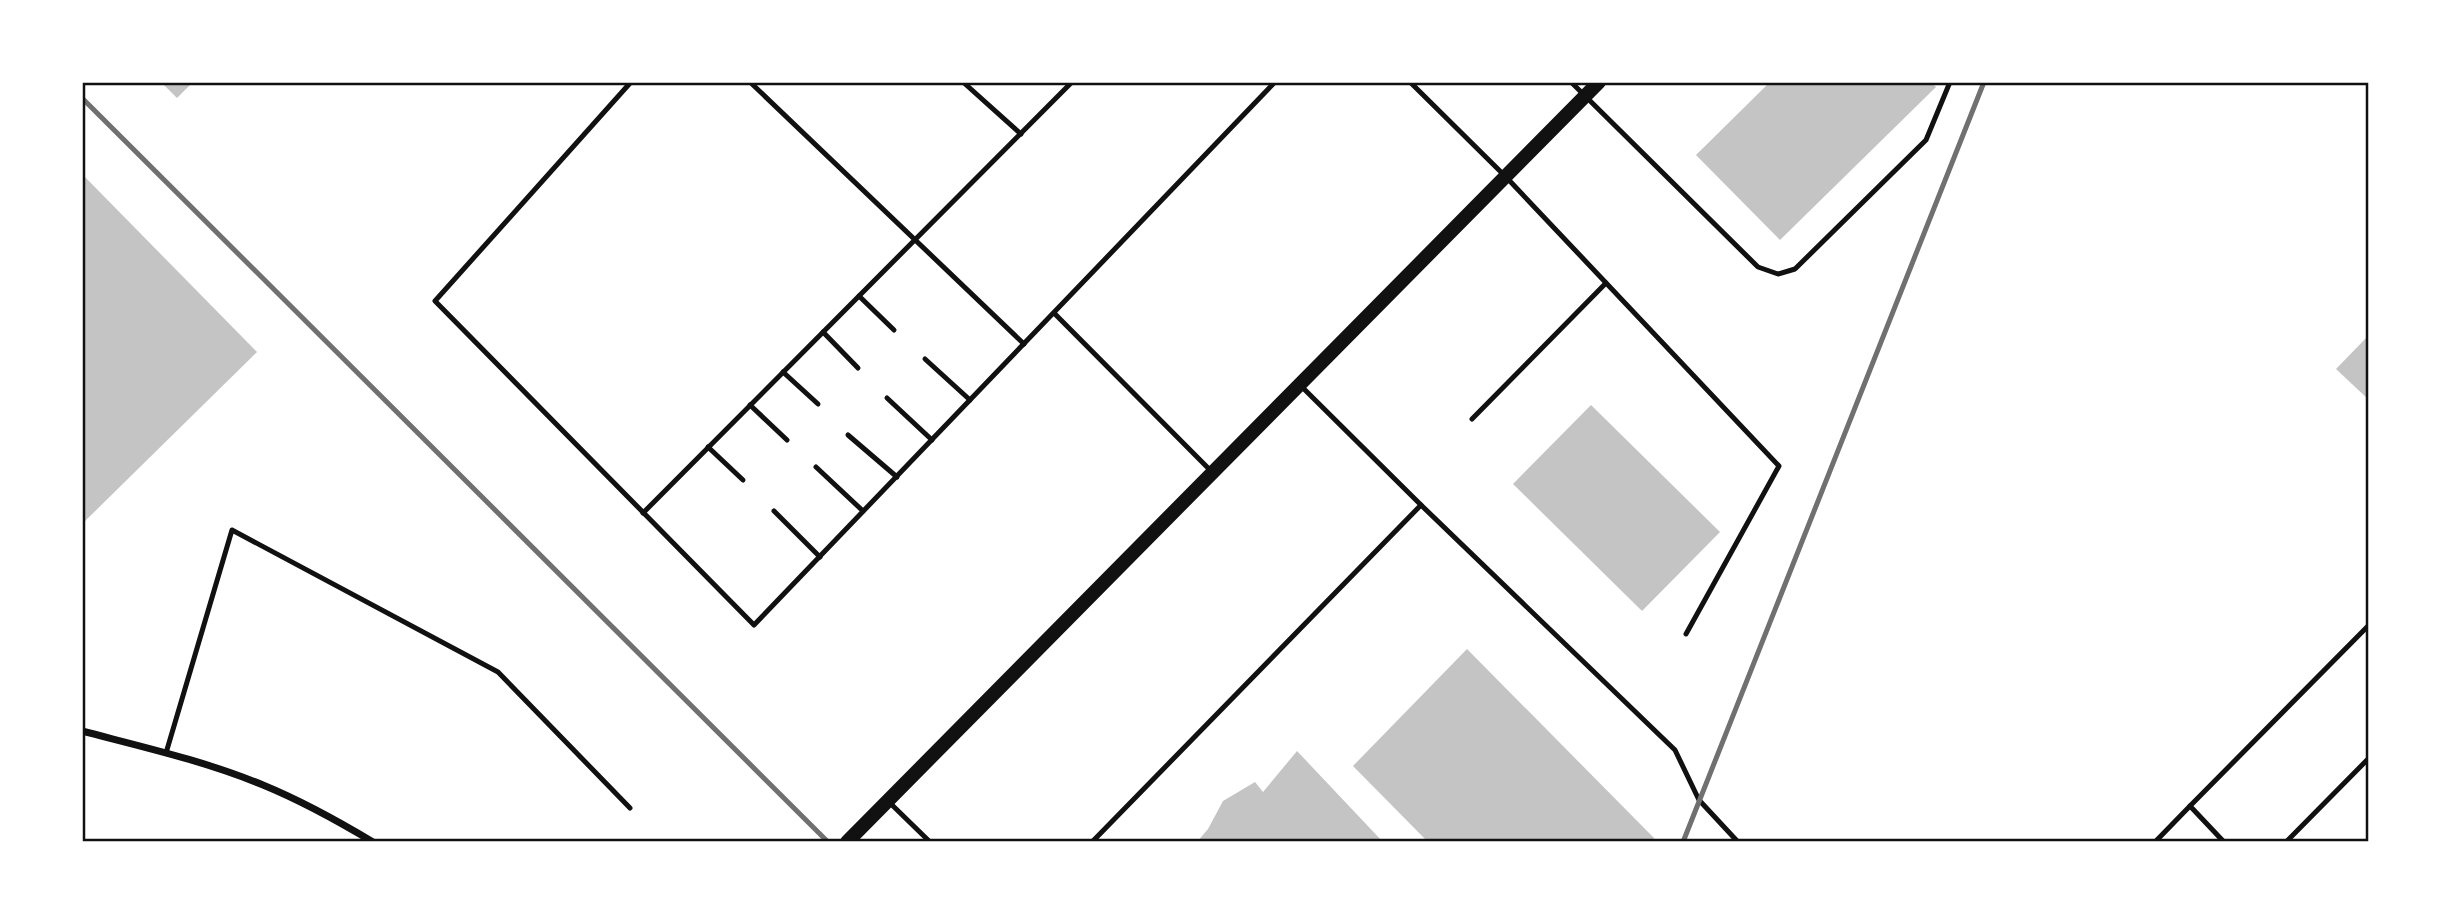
<svg xmlns="http://www.w3.org/2000/svg" width="2451" height="924" viewBox="0 0 2451 924" font-family="'Space Grotesk',sans-serif">
	<style>
		.building { fill: #c4c4c4 }
		.lines { fill: none; stroke-linecap: round; stroke-linejoin: round }
		.service { stroke: #111; stroke-width: 5 }
		.minor { stroke: #111; stroke-width: 7 }
		.secondary { stroke: #111; stroke-width: 14 }
		.rail { stroke: #707070; stroke-width: 5 }
		.neatline { fill: none; stroke: #111; stroke-width: 2.5 }
	</style>
	<rect width="100%" height="100%" fill="#fff"/>
	<g class="building">
		<polygon points="161,82 193,82 177,98"/>
		<polygon points="1770,82 1931,82 1936,87 1780,240 1696,155"/>
		<polygon points="82,174 257,352 82,524"/>
		<polygon points="2369,335 2369,400 2336,369"/>
		<polygon points="1591,405 1720,532 1642,611 1513,484"/>
		<polygon points="1467,649 1654,838 1653,842 1428,842 1353,766"/>
		<polygon points="1297,751 1383,842 1197,842 1208,829 1223,801 1255,782 1263,792"/>
	</g>
	<g class="lines">
		<g class="service">
			<polyline points="631,82 435,301 754,625 1275,82"/>
			<polyline points="750,82 1024,344"/>
			<polyline points="963,82 1021,134"/>
			<polyline points="1410,82 1506,177 1779,466 1686,634"/>
			<polyline points="1571,82 1758,267 1778,274 1795,269 1926,140 1950,82"/>
			<polyline points="859,296 894,330"/>
			<polyline points="1054,313 1212,472"/>
			<polyline points="823,332 858,368"/>
			<polyline points="925,359 970,400"/>
			<polyline points="783,372 818,404"/>
			<polyline points="887,398 932,440"/>
			<polyline points="750,405 787,440"/>
			<polyline points="1472,419 1606,283"/>
			<polyline points="848,435 897,477"/>
			<polyline points="708,447 743,480"/>
			<polyline points="816,467 863,511"/>
			<polyline points="1421,505 1675,750 1699,800 1738,842"/>
			<polyline points="774,511 820,557"/>
			<polyline points="643,513 1072,82"/>
			<polyline points="166,753 232,530 498,672 630,808"/>
			<polyline points="890,803 930,842"/>
			<polyline points="1092,842 1421,505 1300,385"/>
			<polyline points="2155,842 2190,806"/>
			<polyline points="2224,842 2190,806 2369,625"/>
			<polyline points="2286,842 2369,758"/>
		</g>
		<path class="minor" d="M 82,731 C 143,747 205,761 263,785 C 302,801 338,821 373,842"/>
		<polyline class="secondary" points="847,842 1599,82"/>
		<g class="rail">
			<polyline points="82,98 828,842"/>
			<polyline points="1683,842 1984,82"/>
		</g>
	</g>
	<rect width="2451" height="924" fill="none" stroke="#ffffff" stroke-width="168"/>
	<rect x="84" y="84" width="2283" height="756" class="neatline"/>
</svg>
